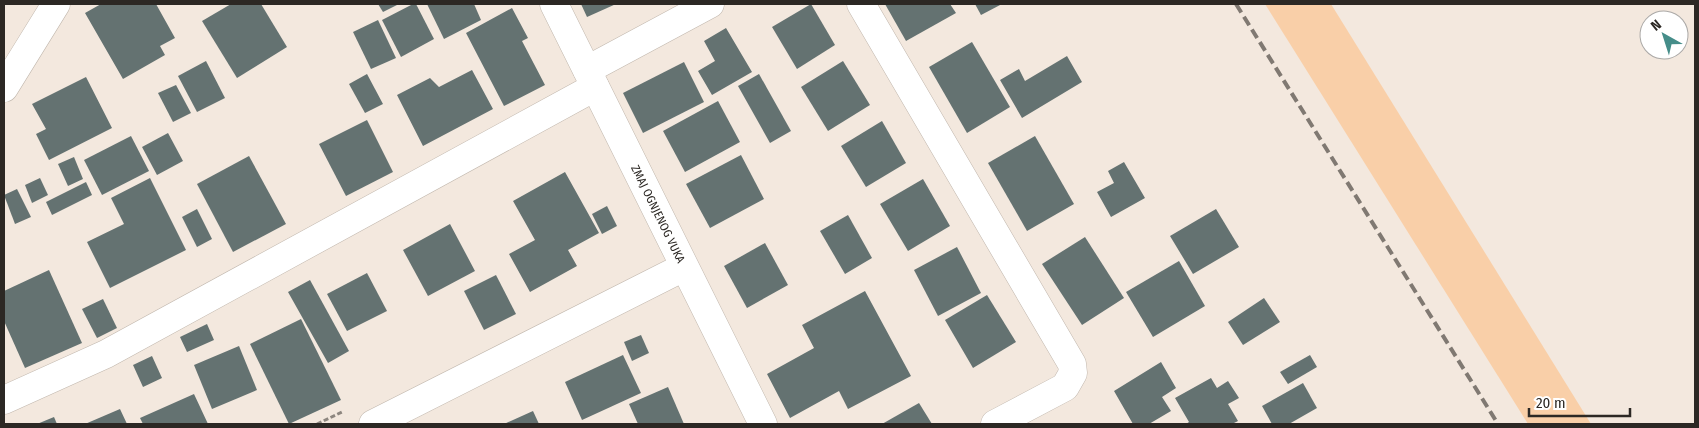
<svg xmlns="http://www.w3.org/2000/svg" width="1699" height="428" viewBox="0 0 1699 428" font-family="'Fira Sans Condensed',sans-serif">
	<style>
		.green { fill: #f9cfa8 }
		.building { fill: #647271 }
		.lines { fill: none; stroke-linecap: round; stroke-linejoin: round }
		.minor-casing { stroke: #c1b7ad; stroke-width: 29 }
		.path { stroke: #8d867f; stroke-width: 3; stroke-dasharray: 5 2.5; stroke-linecap: butt }
		.minor { stroke: #fff; stroke-width: 28 }
		.rail { stroke: #807972; stroke-width: 4; stroke-dasharray: 10 5; stroke-linecap: butt }
		.labels { text-anchor: middle; dominant-baseline: central; stroke-width: 5; stroke-linejoin: round; paint-order: stroke }
		.street-label { font-size: 12px; fill: #2c2824; stroke: #fff }
	</style>
	<rect width="100%" height="100%" fill="#f3e8de"/>
	<polygon class="green" points="1265,4 1331,4 1591,424 1528,424"/>
	<g class="building">
		<polygon points="101,4 156,4 175,38 160,46 165,55 123,79 85,13"/>
		<polygon points="231,4 261,4 287,47 237,78 202,21"/>
		<polygon points="378,4 399,4 383,12"/>
		<polygon points="413,4 416,4 434,39 401,57 382,20"/>
		<polygon points="427,4 474,4 481,20 444,39"/>
		<polygon points="581,4 616,4 587,17"/>
		<polygon points="811,4 835,45 797,69 772,27"/>
		<polygon points="885,4 950,4 956,13 906,41"/>
		<polygon points="975,4 1002,4 981,15"/>
		<polygon points="512,8 528,38 522,41 545,85 504,106 466,33"/>
		<polygon points="378,20 396,58 371,69 353,32"/>
		<polygon points="726,28 752,72 712,95 698,71 715,61 704,41"/>
		<polygon points="972,42 1010,107 967,133 929,67"/>
		<polygon points="1067,56 1082,82 1022,118 1000,80 1019,69 1025,81"/>
		<polygon points="206,61 225,98 197,112 178,76"/>
		<polygon points="843,61 870,105 828,131 801,87"/>
		<polygon points="684,62 704,102 643,133 623,93"/>
		<polygon points="472,70 493,109 423,146 397,95 430,78 439,87"/>
		<polygon points="367,74 383,104 365,113 349,84"/>
		<polygon points="759,74 791,131 770,143 738,86"/>
		<polygon points="86,77 112,128 49,160 36,134 46,129 32,104"/>
		<polygon points="176,85 191,113 173,122 158,93"/>
		<polygon points="718,101 740,142 685,172 663,131"/>
		<polygon points="367,120 393,172 346,196 319,144"/>
		<polygon points="882,121 906,163 866,187 841,146"/>
		<polygon points="168,133 183,161 157,175 142,147"/>
		<polygon points="131,136 149,171 102,195 84,160"/>
		<polygon points="1035,136 1074,204 1027,231 988,163"/>
		<polygon points="741,155 764,199 710,228 686,184"/>
		<polygon points="249,156 286,224 233,252 197,184"/>
		<polygon points="74,157 83,179 68,186 58,164"/>
		<polygon points="1124,162 1145,198 1111,217 1097,192 1114,183 1108,171"/>
		<polygon points="565,172 599,233 568,250 577,266 530,292 509,254 535,240 513,201"/>
		<polygon points="40,178 48,195 32,203 25,185"/>
		<polygon points="150,178 186,250 110,288 87,242 124,224 111,198"/>
		<polygon points="923,179 950,226 908,251 880,204"/>
		<polygon points="86,182 92,195 52,215 46,202"/>
		<polygon points="17,189 31,217 15,224 4,195"/>
		<polygon points="607,206 617,226 602,234 592,214"/>
		<polygon points="197,209 212,239 197,247 182,217"/>
		<polygon points="1216,209 1239,247 1193,274 1170,236"/>
		<polygon points="848,215 872,258 845,274 820,231"/>
		<polygon points="450,224 475,271 428,296 403,250"/>
		<polygon points="1085,237 1124,298 1082,325 1042,264"/>
		<polygon points="765,243 788,285 747,308 724,266"/>
		<polygon points="957,247 981,293 938,316 914,270"/>
		<polygon points="1179,261 1205,306 1153,337 1126,292"/>
		<polygon points="49,270 82,343 25,368 4,321 4,291"/>
		<polygon points="367,273 387,311 347,331 327,294"/>
		<polygon points="496,275 516,314 484,330 464,291"/>
		<polygon points="310,280 349,351 328,363 288,292"/>
		<polygon points="865,291 911,376 848,409 839,391 790,418 767,374 814,348 802,325"/>
		<polygon points="987,295 1016,342 973,368 945,320"/>
		<polygon points="1264,298 1280,322 1243,345 1228,322"/>
		<polygon points="103,299 117,328 97,338 82,309"/>
		<polygon points="301,319 341,400 289,424 250,344"/>
		<polygon points="207,324 214,340 187,352 180,337"/>
		<polygon points="641,335 649,353 632,361 624,342"/>
		<polygon points="239,346 257,390 212,409 194,365"/>
		<polygon points="623,355 641,393 582,420 565,382"/>
		<polygon points="1310,355 1317,367 1288,384 1280,372"/>
		<polygon points="152,356 162,378 143,387 133,365"/>
		<polygon points="1161,362 1176,388 1162,397 1171,411 1149,424 1133,424 1114,391"/>
		<polygon points="1211,378 1217,388 1228,381 1239,398 1228,404 1238,421 1232,424 1186,424 1189,422 1175,398"/>
		<polygon points="1303,383 1317,408 1289,424 1272,424 1262,406"/>
		<polygon points="668,387 684,424 638,424 629,404"/>
		<polygon points="194,394 208,424 143,424 140,418"/>
		<polygon points="919,403 932,424 882,424"/>
		<polygon points="120,409 127,424 85,424"/>
		<polygon points="533,411 539,424 504,424"/>
		<polygon points="54,417 57,424 37,424"/>
	</g>
	<g class="lines">
		<defs>
			<g id="minor">
				<polyline points="554,4 763,424"/>
				<polyline points="861,4 1072,364 1073,373 1065,387 995,424"/>
				<polyline points="587,70 710,4"/>
				<polyline points="4,88 56,4"/>
				<polyline points="4,400 106,354 595,87"/>
				<polyline points="373,424 684,267"/>
			</g>
		</defs>
		<use href="#minor" class="minor-casing"/>
		<polyline class="path" points="317,424 344,411"/>
		<use href="#minor" class="minor"/>
		<polyline class="rail" points="1236,4 1498,424"/>
	</g>
	<g class="labels">
		<g class="street-label">
			<text transform="translate(658 214) rotate(64)">ZMAJ OGNJENOG VUKA</text>
		</g>
	</g>
	<rect width="1699" height="428" fill="none" stroke="#2c2824" stroke-width="10"/>
	<g transform="translate(1664 35) rotate(321)"><circle r="24" fill="#ffffff" stroke="#aba9a7"/>
	<path d="M0-4L9 19L0 12L-9 19Z" fill="#458d89"/>
	<text y="-8" font-size="14" font-weight="bold" text-anchor="middle" fill="#2c2824">N</text>
	</g>
	<path d="M1529 408v8h101v-8" fill="none" stroke="#2c2824" stroke-width="2.5"/>
	<text x="1536" y="408" font-size="15" fill="#2c2824" stroke="#ffffff" stroke-width="4" paint-order="stroke">20 m</text>
</svg>
